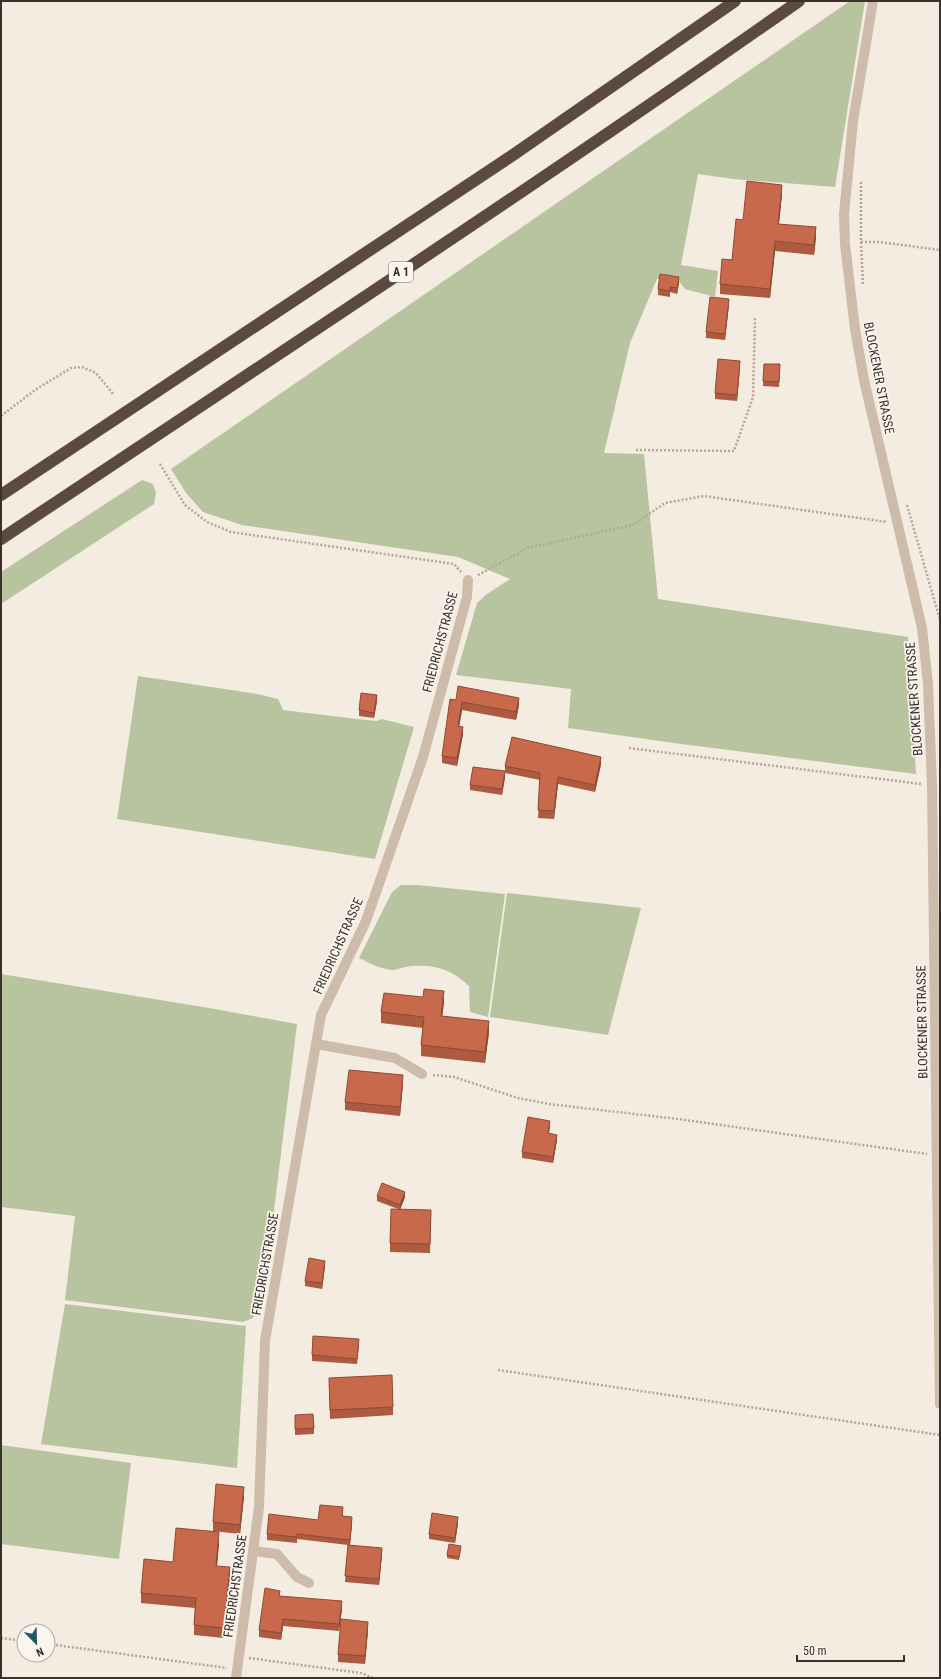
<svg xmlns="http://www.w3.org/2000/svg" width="941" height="1679" viewBox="0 0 941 1679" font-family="'Roboto Condensed',sans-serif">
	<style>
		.green { fill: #b8c4a0 }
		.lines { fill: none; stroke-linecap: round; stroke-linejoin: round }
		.path { stroke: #b9a596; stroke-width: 2.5; stroke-dasharray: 2 2; stroke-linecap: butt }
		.minor { stroke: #cdbbac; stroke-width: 10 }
		.highway { stroke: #5c4a42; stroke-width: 12 }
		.wall { fill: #ac5a40 }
		.shaded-wall { fill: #8c4a34 }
		.building { fill: #c8694b; stroke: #8c4a34 }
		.labels { text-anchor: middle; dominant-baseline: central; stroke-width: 3.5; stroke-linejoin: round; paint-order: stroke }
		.shield { fill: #fbf5ee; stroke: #756b66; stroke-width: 1 }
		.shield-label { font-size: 12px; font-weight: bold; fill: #3b302b }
		.street-label { font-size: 13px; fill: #3b302b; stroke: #fbf5ee }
	</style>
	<rect width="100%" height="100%" fill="#f4ebe1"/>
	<g class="green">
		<polygon points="850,1 865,1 835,187 733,179 698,174 681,265 718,271 715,297 685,289 678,280 657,279 630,343 604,453 644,454 658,599 908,637 916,774 681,744 568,728 571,689 456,675 477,603 487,594 510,579 458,557 242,525 203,512 186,493 171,469"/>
		<polygon points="142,480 153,484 156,493 154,504 1,604 1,572"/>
		<polygon points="138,676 257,694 278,699 283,710 357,719 377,721 382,719 414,727 375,859 117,819"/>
		<path d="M 401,885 L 418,885 L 505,894 L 488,1017 L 470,1012 L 469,986 C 453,970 435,964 412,966 C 405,966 398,970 391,970 C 379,968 369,963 359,958 L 392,892 Z"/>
		<polygon points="507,893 641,908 608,1035 490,1017"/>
		<polygon points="1,974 209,1008 297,1024 263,1299 253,1318 243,1322 65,1300 75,1216 1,1207"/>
		<polygon points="65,1304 246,1326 237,1468 41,1444"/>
		<polygon points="1,1445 131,1463 119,1559 1,1544"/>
	</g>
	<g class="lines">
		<g class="path">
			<polyline points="861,182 861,242 863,285"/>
			<polyline points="861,242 880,242 940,250"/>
			<polyline points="1,416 35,390 71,368 82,367 96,373 114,395"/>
			<polyline points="636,450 734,451 753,397 755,318"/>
			<polyline points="160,464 185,505 207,522 231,532 454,564 461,572"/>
			<polyline points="907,505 940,620"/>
			<polyline points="478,575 528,548 633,525 665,503 704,496 887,522"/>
			<polyline points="629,748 921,784"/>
			<polyline points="433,1075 454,1077 518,1098 549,1104 678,1119 927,1154"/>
			<polyline points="498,1370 940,1435"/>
			<polyline points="1,1638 24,1641"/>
			<polyline points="48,1644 227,1668"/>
			<polyline points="249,1658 361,1673 373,1678"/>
		</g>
		<g class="minor">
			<polyline points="873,1 853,121 844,214 845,244 855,329 864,380 922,628 928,684 932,785 940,1404"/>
			<polyline points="316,1044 395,1058 422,1074"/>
			<polyline points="253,1551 277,1554 297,1577 309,1583"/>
			<polyline points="236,1678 259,1507 265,1341 321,1015 366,921 423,757 467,597 468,580"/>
		</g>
		<g class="highway">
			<polyline points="1,495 513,155 735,1"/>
			<path d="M 1,539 C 267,361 536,186 799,1"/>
		</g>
	</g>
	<g class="wall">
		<polygon points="782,194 779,224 816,237 814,255 775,251 770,298 720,294 720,284 732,260 743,220"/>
		<polygon points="679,283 677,294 670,292 670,297 658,295 658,289"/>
		<polygon points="729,304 725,340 706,338 706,332"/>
		<polygon points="740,367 737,401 715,399 715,393"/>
		<polygon points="780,370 779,387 763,386 763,381"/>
		<polygon points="456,700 519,705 516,720 462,710 459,726 463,734 457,766 442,763 442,756"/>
		<polygon points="377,701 374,718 359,716 359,710"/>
		<polygon points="601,764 595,792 558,784 554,819 538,818 540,780 505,773 505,766"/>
		<polygon points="505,777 502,795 470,790 470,785"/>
		<polygon points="444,1002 442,1016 489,1032 485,1063 421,1056 421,1045 423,1028 381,1023 381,1012"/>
		<polygon points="403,1083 400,1116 345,1110 345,1102"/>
		<polygon points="550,1126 549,1133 557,1140 553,1163 522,1158 522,1152"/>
		<polygon points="377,1196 405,1197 400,1209 431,1219 430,1253 390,1252 390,1243 398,1209 377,1201"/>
		<polygon points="325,1266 322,1289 305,1286 305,1281"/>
		<polygon points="359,1345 357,1364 312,1361 312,1355"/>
		<polygon points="329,1378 393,1407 393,1415 330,1419"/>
		<polygon points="295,1415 314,1428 314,1434 295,1435"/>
		<polygon points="244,1496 240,1534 213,1531 213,1522"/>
		<polygon points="343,1513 343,1516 352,1523 350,1545 382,1554 379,1585 345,1582 348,1545 297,1539 297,1543 267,1540 267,1534"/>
		<polygon points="458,1523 455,1543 429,1539 429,1534"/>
		<polygon points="219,1543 217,1566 230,1578 224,1638 194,1635 194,1625 195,1608 141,1603 141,1593 173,1562"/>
		<polygon points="461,1549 459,1560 447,1558 447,1555"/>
		<polygon points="280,1596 342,1609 339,1631 283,1626 281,1640 259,1637 259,1630"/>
		<polygon points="368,1630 365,1664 338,1662 338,1654"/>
	</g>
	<g class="shaded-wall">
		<polygon points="782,185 782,194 778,233 778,224"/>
		<polygon points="816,227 816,237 814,255 814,245"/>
		<polygon points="775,241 775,251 770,298 770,289"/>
		<polygon points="679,277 679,283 677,294 677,288"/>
		<polygon points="729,299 729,304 725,340 725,334"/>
		<polygon points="740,361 740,367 737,401 737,395"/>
		<polygon points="377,695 377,701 374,718 374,713"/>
		<polygon points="519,698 519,705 516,720 516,712"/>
		<polygon points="462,702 462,710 458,734 458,726"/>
		<polygon points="463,727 463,734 457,766 457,758"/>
		<polygon points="601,757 601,764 595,792 595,785"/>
		<polygon points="505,771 505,777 502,795 502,789"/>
		<polygon points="558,777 558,784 554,819 554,811"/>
		<polygon points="444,991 444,1002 441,1027 441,1016"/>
		<polygon points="489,1021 489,1032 485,1063 485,1052"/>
		<polygon points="403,1075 403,1083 400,1116 400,1107"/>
		<polygon points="550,1121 550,1126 548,1139 548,1133"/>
		<polygon points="557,1135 557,1140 553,1163 553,1157"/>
		<polygon points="405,1192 405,1197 400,1210 400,1205"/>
		<polygon points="325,1261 325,1266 322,1289 322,1283"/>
		<polygon points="244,1487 244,1496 240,1534 240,1525"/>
		<polygon points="352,1517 352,1523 350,1545 350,1540"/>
		<polygon points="458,1517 458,1523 455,1543 455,1538"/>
		<polygon points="219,1532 219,1543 216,1576 216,1566"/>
		<polygon points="382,1548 382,1554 379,1585 379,1579"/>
		<polygon points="230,1567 230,1578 224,1638 224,1628"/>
		<polygon points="342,1601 342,1609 339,1631 339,1624"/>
		<polygon points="283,1619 283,1626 281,1640 281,1633"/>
		<polygon points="368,1622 368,1630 365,1664 365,1656"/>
	</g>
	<g class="building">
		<polygon points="747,181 782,185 778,224 816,227 814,245 775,241 770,289 720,284 722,259 732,260 736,219 743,220"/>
		<polygon points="660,274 679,277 677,288 670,287 670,291 658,289"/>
		<polygon points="710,297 729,299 725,334 706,332"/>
		<polygon points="718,359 740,361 737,395 715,393"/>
		<polygon points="764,364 780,364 779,382 763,381"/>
		<polygon points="458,686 519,698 516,712 462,702 458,726 463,727 457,758 442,756 450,699 456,700"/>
		<polygon points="361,693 377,695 374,713 359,710"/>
		<polygon points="512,737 601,757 595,785 558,777 554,811 538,810 540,773 505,766"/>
		<polygon points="473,767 505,771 502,789 470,785"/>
		<polygon points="424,989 444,991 441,1016 489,1021 485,1052 421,1045 424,1017 381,1012 384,993 423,997"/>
		<polygon points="349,1070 403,1075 400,1107 345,1102"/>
		<polygon points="528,1117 550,1121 548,1133 557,1135 553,1157 522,1152"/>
		<polygon points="382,1183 405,1192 400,1205 377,1196"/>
		<polygon points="391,1209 431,1210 430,1244 390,1243"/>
		<polygon points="309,1258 325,1261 322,1283 305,1281"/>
		<polygon points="313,1336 359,1339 357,1359 312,1355"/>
		<polygon points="392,1375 393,1407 330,1410 329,1378"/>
		<polygon points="313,1414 314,1428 295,1429 295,1415"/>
		<polygon points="216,1484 244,1487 240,1525 213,1522"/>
		<polygon points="320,1505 343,1507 342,1516 352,1517 350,1540 297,1534 297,1537 267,1534 269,1514 318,1520"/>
		<polygon points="432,1513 458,1517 455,1538 429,1534"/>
		<polygon points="176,1528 219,1532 216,1566 230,1567 224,1628 194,1625 196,1598 141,1593 144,1559 173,1562"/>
		<polygon points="449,1544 461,1546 459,1557 447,1555"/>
		<polygon points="348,1545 382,1548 379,1579 345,1576"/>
		<polygon points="265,1588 280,1591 279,1596 342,1601 339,1624 283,1619 281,1633 259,1630"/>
		<polygon points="341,1619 368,1622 365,1656 338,1654"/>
	</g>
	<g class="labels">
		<rect class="shield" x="389" y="262" width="24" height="20" rx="3"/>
		<g class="shield-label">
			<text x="401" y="272">A 1</text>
		</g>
		<g class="street-label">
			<text transform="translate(879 378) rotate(79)">BLOCKENER STRASSE</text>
			<text transform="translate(440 642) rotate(-75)">FRIEDRICHSTRASSE</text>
			<text transform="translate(914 699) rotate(-94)">BLOCKENER STRASSE</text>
			<text transform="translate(338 946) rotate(-66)">FRIEDRICHSTRASSE</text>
			<text transform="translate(922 1022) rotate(-91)">BLOCKENER STRASSE</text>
			<text transform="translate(265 1264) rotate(-80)">FRIEDRICHSTRASSE</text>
			<text transform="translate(235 1586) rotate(-82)">FRIEDRICHSTRASSE</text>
		</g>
	</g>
	<rect width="941" height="1679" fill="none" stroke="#3b302b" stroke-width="4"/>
	<g transform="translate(36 1643) rotate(157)"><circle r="19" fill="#fbf5ee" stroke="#aea6a0"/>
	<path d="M0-3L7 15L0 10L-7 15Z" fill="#1f5a5e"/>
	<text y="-6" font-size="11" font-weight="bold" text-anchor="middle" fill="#3b302b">N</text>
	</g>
	<path d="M797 1655v6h107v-6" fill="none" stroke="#3b302b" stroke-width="2"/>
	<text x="803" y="1655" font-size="12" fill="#3b302b" stroke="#fbf5ee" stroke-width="3" paint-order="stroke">50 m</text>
</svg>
